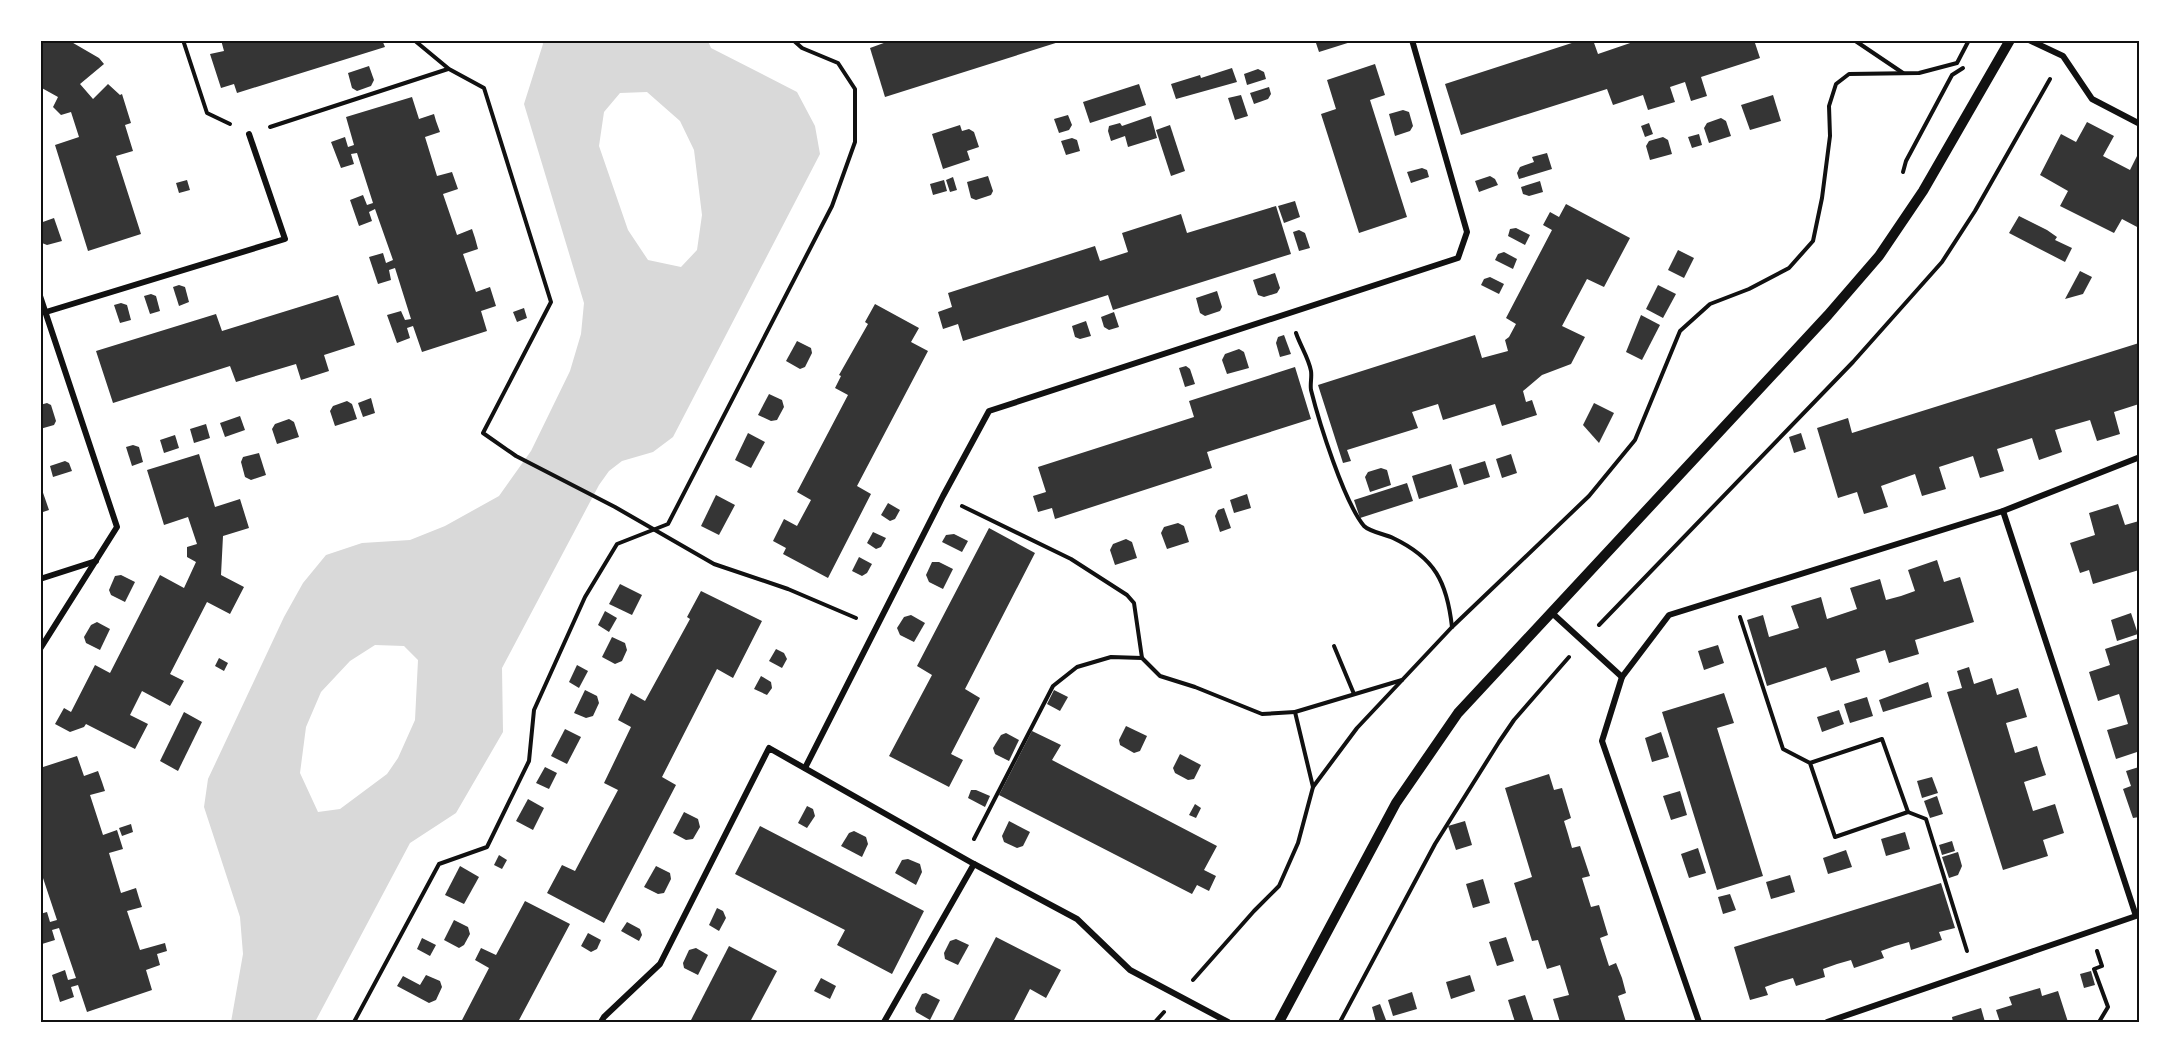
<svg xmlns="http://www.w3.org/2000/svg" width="2180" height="1063" viewBox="0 0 2180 1063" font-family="'Noto Sans',sans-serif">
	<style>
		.water { fill: #d9d9d9; fill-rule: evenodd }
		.building { fill: #353535 }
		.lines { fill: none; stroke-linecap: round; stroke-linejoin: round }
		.path { stroke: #111; stroke-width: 4 }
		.minor { stroke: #111; stroke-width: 6 }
		.tertiary { stroke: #111; stroke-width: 10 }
		.neatline { fill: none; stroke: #111; stroke-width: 2 }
	</style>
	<rect width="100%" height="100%" fill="#fff"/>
	<path class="water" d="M 542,41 L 708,41 L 711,48 L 797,92 L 815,126 L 820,154 L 673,437 L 653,452 L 622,461 L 609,471 L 599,485 L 502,668 L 503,732 L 456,813 L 410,843 L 315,1022 L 231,1022 L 243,954 L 240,917 L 204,807 L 208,779 L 284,617 L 303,583 L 326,555 L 362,543 L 410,540 L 445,526 L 499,496 L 531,451 L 570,371 L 581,334 L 584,303 L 524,104 L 543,44 ZM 647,92 L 680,121 L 694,150 L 702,215 L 697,250 L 681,267 L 648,260 L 628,230 L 599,146 L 604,112 L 620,93 ZM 375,645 L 404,646 L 418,660 L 415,720 L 398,758 L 387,774 L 340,809 L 318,812 L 300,773 L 306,727 L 321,692 L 350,661 Z"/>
	<g class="building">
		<polygon points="40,40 53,43 54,40 68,40 99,58 104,64 80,84 93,99 108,84 120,95 122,94 131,123 125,125 133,151 116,156 141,234 88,251 55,145 79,137 71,112 61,115 53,107 58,97 40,87"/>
		<polygon points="221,40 382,40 385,47 237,93 234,84 221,88 210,54 224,51"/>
		<polygon points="892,40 1062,40 1062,41 885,97 870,48"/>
		<polygon points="1315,40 1354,40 1354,41 1319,52"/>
		<polygon points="1581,40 1593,40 1598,54 1639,40 1754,40 1760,58 1701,77 1707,96 1691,101 1685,82 1670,87 1675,102 1648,110 1643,95 1613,105 1607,89 1461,135 1445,84"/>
		<polygon points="1375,64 1385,95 1370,100 1407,217 1359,233 1321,114 1336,109 1327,80"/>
		<polygon points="369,66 374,80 371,86 357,91 352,88 348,73"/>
		<polygon points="1232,68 1237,82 1176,99 1171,84 1200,75 1201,78"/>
		<polygon points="1258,69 1264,72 1266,79 1247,85 1244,74"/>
		<polygon points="1139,84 1146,105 1090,123 1083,102"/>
		<polygon points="1269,87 1271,94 1268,99 1254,104 1250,93"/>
		<polygon points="1241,95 1248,116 1235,120 1228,98"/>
		<polygon points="1773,95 1781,121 1750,130 1741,105"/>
		<polygon points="412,97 419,119 434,114 436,121 440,132 425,137 437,176 452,172 458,189 443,194 457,235 472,229 475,238 478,249 463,254 476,292 490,287 496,306 481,311 487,331 422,352 413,326 407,328 410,338 397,343 387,315 401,311 405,320 411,319 395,268 389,270 391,280 378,284 369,257 383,253 386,263 393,260 375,209 369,212 372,221 359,226 350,200 363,195 367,205 373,203 357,153 351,154 354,164 341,168 331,142 345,137 348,147 354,145 346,117"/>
		<polygon points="1403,110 1409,112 1413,126 1410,131 1395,136 1389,114"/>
		<polygon points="1068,115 1072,125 1069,130 1059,133 1054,119"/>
		<polygon points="1151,116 1157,138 1128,147 1125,136 1111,141 1108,131 1109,126 1120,123 1122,126"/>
		<polygon points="1721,118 1726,121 1731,136 1709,143 1704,128 1707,123"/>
		<polygon points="2087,122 2114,136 2103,156 2130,170 2139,152 2139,228 2122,219 2114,233 2060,206 2068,191 2040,175 2061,134 2076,142"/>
		<polygon points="1649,123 1653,134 1645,137 1641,126"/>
		<polygon points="960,125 962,131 969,129 974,132 979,147 967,151 970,160 943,169 932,134"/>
		<polygon points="1170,125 1185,171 1171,176 1156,130"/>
		<polygon points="1699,134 1702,145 1692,148 1688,137"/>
		<polygon points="1663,137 1668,140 1672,154 1650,160 1646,146 1649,141"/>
		<polygon points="1072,138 1077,140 1080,151 1066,155 1061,141"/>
		<polygon points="1547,153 1552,169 1519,179 1517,173 1520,167 1534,162 1532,157"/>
		<polygon points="1422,168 1427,170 1429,177 1411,183 1407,172"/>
		<polygon points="988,176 993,191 991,195 976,200 971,198 967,182"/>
		<polygon points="1490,176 1495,179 1498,185 1479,192 1475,181"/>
		<polygon points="953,177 957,190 950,192 946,180"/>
		<polygon points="187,180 190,190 179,193 176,183"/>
		<polygon points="944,180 947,191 933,195 930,184"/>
		<polygon points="1540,181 1543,192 1529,196 1523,194 1521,187"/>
		<polygon points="1295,201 1300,217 1284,223 1278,206"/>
		<polygon points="1566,204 1630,238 1604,287 1587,279 1562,326 1585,337 1571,364 1542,375 1523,391 1526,402 1532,400 1537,415 1502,426 1495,404 1443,420 1438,404 1412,412 1418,428 1347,450 1351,461 1343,463 1318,385 1475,335 1482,358 1508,351 1505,340 1509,337 1516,324 1506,318 1552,230 1543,225 1550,212 1559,217"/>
		<polygon points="1276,206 1291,254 1113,310 1108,295 963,341 958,324 943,329 938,312 952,307 948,293 1095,246 1100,261 1128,252 1122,233 1181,214 1187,233"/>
		<polygon points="2019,216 2047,230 2057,237 2055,240 2072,248 2065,262 2009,233"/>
		<polygon points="54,218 62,241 47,245 42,243 40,239 40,223"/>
		<polygon points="1516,228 1530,235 1525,245 1508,236 1510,229"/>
		<polygon points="1299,230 1305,233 1310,248 1299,251 1293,232"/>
		<polygon points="1678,250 1694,258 1684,278 1668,270"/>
		<polygon points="1504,252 1517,259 1513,269 1495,260 1498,254"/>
		<polygon points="2080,271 2092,277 2083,294 2065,299"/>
		<polygon points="1275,273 1280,288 1277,293 1264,297 1258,295 1253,280"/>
		<polygon points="1490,277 1504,284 1499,294 1481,285 1484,279"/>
		<polygon points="179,285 185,287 189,302 179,306 173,287"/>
		<polygon points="1658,285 1676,294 1663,318 1646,309"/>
		<polygon points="1217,291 1222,307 1220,311 1205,316 1200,313 1196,298"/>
		<polygon points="151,294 156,296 160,311 150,314 144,296"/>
		<polygon points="338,295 355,345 324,355 329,371 301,380 296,364 236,382 230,366 113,403 96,351 216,314 222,331"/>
		<polygon points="121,303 127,305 131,320 120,323 114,305"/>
		<polygon points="875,304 919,328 911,342 928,351 857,486 871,494 828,578 783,554 786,548 773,541 784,519 797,526 811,500 797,492 848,395 835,388 841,376 839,375 868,324 865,322"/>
		<polygon points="524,308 527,318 517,322 513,312"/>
		<polygon points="1114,312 1119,327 1109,330 1104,327 1101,317"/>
		<polygon points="1641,315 1660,325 1642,360 1626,352"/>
		<polygon points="1086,321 1091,336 1080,339 1075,337 1072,326"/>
		<polygon points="1284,335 1291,354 1280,357 1276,343 1278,337"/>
		<polygon points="797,341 811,348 812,353 805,367 800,369 786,361"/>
		<polygon points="2139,343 2139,404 2114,412 2120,434 2097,441 2090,420 2055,430 2062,452 2039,460 2032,438 1997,449 2004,471 1980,478 1973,456 1939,467 1946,489 1922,496 1915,474 1881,486 1888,507 1864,514 1857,492 1838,498 1817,428 1848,418 1852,433"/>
		<polygon points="1239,349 1244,352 1249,368 1227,374 1222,360 1225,354"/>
		<polygon points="1186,366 1190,369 1195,384 1185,387 1179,368"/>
		<polygon points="1295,367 1311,419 1207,452 1212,468 1055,519 1052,508 1038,512 1033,496 1046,492 1038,467 1194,417 1189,401"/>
		<polygon points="769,394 782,400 784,407 777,420 771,421 758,415"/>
		<polygon points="371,398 375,413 363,417 358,403"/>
		<polygon points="347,401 352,404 357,419 335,426 330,411 333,406"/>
		<polygon points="47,403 51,405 56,421 54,425 40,429 40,405"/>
		<polygon points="1594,403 1614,413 1599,443 1583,425"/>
		<polygon points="240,416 245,430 225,437 220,423"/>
		<polygon points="289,419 294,422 299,437 277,444 272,429 275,424"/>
		<polygon points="206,424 210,438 194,443 190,429"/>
		<polygon points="748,433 765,442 751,468 735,460"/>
		<polygon points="1801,433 1806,449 1794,453 1789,437"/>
		<polygon points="175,435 179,448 164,453 160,440"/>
		<polygon points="133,445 139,447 143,462 132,466 126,447"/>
		<polygon points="259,453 266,475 251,480 245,477 241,462 243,457"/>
		<polygon points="199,454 215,507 240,499 249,528 223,536 221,575 244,587 230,614 207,602 170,674 184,681 170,706 142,691 130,715 148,724 135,749 86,724 84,727 70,732 55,724 64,708 71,712 95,665 110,673 160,575 184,588 196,562 187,557 187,547 197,544 188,517 164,525 147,470"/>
		<polygon points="1511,454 1517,473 1502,478 1496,459"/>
		<polygon points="65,461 69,463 72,471 53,477 50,466"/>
		<polygon points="1485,461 1490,477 1464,485 1459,469"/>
		<polygon points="1451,464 1458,487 1419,499 1412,476"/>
		<polygon points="1381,468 1387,470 1391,485 1370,492 1365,477 1368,472"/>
		<polygon points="1407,483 1413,501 1360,518 1354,500"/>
		<polygon points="40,484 49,510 40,513"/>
		<polygon points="1247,494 1251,508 1234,513 1230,500"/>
		<polygon points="716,495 735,505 719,535 701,526"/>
		<polygon points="888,503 900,510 895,519 890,521 881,515"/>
		<polygon points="2118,504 2125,525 2139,521 2139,570 2093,584 2089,570 2080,573 2070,543 2095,535 2089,513"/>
		<polygon points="1224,508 1231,528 1220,532 1215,516 1218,510"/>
		<polygon points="1178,523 1184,526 1189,542 1167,549 1161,533 1164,527"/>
		<polygon points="989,528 1035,553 965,689 980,698 951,754 963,760 949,787 889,756 932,675 917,666"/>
		<polygon points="873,532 886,538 881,547 876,549 867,543"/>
		<polygon points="954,534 968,541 962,552 942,542 946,535"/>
		<polygon points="1126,539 1132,542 1137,558 1115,565 1110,550 1113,544"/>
		<polygon points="859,557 872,564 867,573 862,576 852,571"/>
		<polygon points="1937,560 1944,582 1960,577 1974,622 1915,640 1919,654 1889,663 1885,650 1856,659 1860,672 1831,681 1826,667 1767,686 1747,620 1763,615 1769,637 1799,628 1791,606 1821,597 1827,619 1857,609 1850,588 1880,579 1886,600 1901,596 1915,591 1908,570"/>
		<polygon points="932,562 939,562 953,569 943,589 929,582 926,575"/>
		<polygon points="121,575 135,582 125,602 111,595 109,590 115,576"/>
		<polygon points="620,584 642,595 632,615 609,604"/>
		<polygon points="701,591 762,621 733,678 717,669 662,777 676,785 604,923 547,893 562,865 575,871 618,790 604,783 631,727 618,720 631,693 645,701 690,619 687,617"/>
		<polygon points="605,611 617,618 609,632 598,625"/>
		<polygon points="2131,613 2138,634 2117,641 2111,620"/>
		<polygon points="911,615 925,623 914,642 900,635 897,628 904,617"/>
		<polygon points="97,622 110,629 100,650 86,643 84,637 91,625"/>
		<polygon points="612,637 625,643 627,650 622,661 615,664 602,657"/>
		<polygon points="2139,638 2139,759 2137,752 2116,759 2107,730 2128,724 2119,694 2098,701 2089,672 2110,665 2105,649"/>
		<polygon points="1718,645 1724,663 1704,670 1698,651"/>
		<polygon points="776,649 784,653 787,659 782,668 769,661"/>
		<polygon points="219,658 228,663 224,671 215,666"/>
		<polygon points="577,665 588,671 579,688 569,682"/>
		<polygon points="1969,667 1974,684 1992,678 1997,695 2018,688 2027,717 2006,723 2015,753 2037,746 2041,760 2046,775 2024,782 2033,811 2055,804 2064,833 2043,840 2048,856 2003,870 1947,692 1962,688 1957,671"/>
		<polygon points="761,676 771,682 772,688 767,695 754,689"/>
		<polygon points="1928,682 1932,697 1883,712 1879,700"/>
		<polygon points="585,690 597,696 599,703 593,716 586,718 574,713"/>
		<polygon points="1054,690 1068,697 1060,711 1047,704"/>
		<polygon points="1724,693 1734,723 1717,728 1763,876 1717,890 1662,712"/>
		<polygon points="1867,697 1873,716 1850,723 1844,704"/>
		<polygon points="1839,710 1844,724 1822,732 1817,717"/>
		<polygon points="184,712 202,722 178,771 160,761"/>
		<polygon points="1126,726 1147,736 1140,751 1134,753 1120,745 1119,740"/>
		<polygon points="565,729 581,737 567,764 551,756"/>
		<polygon points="1032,731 1061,745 1052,760 1217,846 1204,870 1216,876 1209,891 1197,885 1192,894 999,795"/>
		<polygon points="1661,732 1669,757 1652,762 1645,738"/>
		<polygon points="1006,733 1019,740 1009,761 995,754 993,748 1001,735"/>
		<polygon points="1180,754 1201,765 1194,779 1188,780 1175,773 1173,768"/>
		<polygon points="77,756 84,776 98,771 102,782 105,791 90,795 103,835 117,830 123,849 109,853 121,893 136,888 139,898 142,907 127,911 140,950 165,943 167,951 157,954 160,965 146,970 152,990 87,1012 78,985 71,987 74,997 60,1002 52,975 65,970 68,980 76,978 59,928 52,930 55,940 42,944 40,939 40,914 47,912 50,922 57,920 40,869 40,768"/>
		<polygon points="545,767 557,773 549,789 536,783"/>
		<polygon points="2139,767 2139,817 2133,818 2123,789 2131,786 2126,771"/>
		<polygon points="1549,774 1554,790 1562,788 1571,818 1564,821 1568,834 1572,848 1580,846 1590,876 1582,878 1591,907 1599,905 1608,935 1600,938 1609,966 1616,963 1622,978 1626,993 1618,996 1626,1022 1560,1022 1553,999 1569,995 1560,965 1547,969 1538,940 1532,941 1514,883 1532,877 1505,788"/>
		<polygon points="1932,777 1938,793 1922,798 1917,781"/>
		<polygon points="971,790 976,790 990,796 985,807 968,798"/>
		<polygon points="1680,791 1687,815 1671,820 1663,796"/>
		<polygon points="1937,796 1943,814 1930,818 1924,801"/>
		<polygon points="528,799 544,808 533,830 516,821"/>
		<polygon points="1195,804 1201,808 1196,818 1189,815"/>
		<polygon points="807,806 813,809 815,816 807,828 798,823"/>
		<polygon points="684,812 698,819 700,827 693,839 686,840 673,833"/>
		<polygon points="1009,821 1030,832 1023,846 1017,848 1004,842 1002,836"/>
		<polygon points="1465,821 1472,845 1456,850 1448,826"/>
		<polygon points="131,824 133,832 122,836 119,828"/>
		<polygon points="760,826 924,911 892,974 837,945 845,930 735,874"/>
		<polygon points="854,831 866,837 868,844 862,857 841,846 849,833"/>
		<polygon points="1905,832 1910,849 1886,856 1881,839"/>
		<polygon points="1952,841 1955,851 1942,855 1939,845"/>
		<polygon points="1698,848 1706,873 1689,878 1681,854"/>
		<polygon points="1846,850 1852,867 1828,874 1823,858"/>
		<polygon points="1958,852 1962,866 1958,875 1949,878 1942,857"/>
		<polygon points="499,855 507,860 502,869 494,865"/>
		<polygon points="908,859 920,864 922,872 916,885 895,873 902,860"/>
		<polygon points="460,866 479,877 464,904 445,895"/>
		<polygon points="656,866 670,873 671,879 664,893 658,894 644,887"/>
		<polygon points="1790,875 1795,892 1771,899 1766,882"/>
		<polygon points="1483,879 1490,903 1473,908 1466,884"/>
		<polygon points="1941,883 1955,928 1939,932 1942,940 1911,950 1909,942 1895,946 1881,951 1884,958 1854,968 1851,960 1837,964 1823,969 1825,977 1796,986 1793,978 1779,982 1765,987 1768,995 1750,1000 1734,947"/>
		<polygon points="1730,894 1736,910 1723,914 1718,897"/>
		<polygon points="525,901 570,924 518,1022 461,1022 489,968 475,960 481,948 496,955"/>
		<polygon points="717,908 723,911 726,918 719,931 709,925"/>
		<polygon points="454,920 468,927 470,934 464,945 459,948 444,940"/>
		<polygon points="627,922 640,929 642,935 639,941 621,931"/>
		<polygon points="588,933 601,940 597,949 591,952 581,946"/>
		<polygon points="996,937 1061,970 1046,998 1030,989 1013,1022 952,1022"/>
		<polygon points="1506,937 1514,961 1497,966 1489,942"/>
		<polygon points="422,938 436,945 430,956 417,949"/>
		<polygon points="956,939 969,945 958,965 945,959 944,953 950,941"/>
		<polygon points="729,946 777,971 750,1022 690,1022"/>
		<polygon points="696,948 708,955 698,975 684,968 683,963 689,950"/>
		<polygon points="2091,971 2095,985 2084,988 2080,974"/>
		<polygon points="426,975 440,981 442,987 436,1000 429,1003 397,986 403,976 420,985"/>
		<polygon points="1470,975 1475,991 1451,999 1446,982"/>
		<polygon points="821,978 836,986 830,999 814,991"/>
		<polygon points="2040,988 2042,996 2058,991 2068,1022 2000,1022 1996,1010 2012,1005 2009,997"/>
		<polygon points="1412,992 1417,1009 1393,1016 1388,1000"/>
		<polygon points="926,993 940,1000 930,1020 916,1012 915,1008 922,994"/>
		<polygon points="1525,995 1534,1022 1515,1022 1508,1000"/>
		<polygon points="1380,1004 1386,1020 1376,1022 1372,1007"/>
		<polygon points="1981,1008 1985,1022 1953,1022 1952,1017"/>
	</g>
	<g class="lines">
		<g class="path">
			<polyline points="183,40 207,113 230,124"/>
			<polyline points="414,40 449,69 484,88 551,302 483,433 516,456 615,507 714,564 788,589 856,618"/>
			<polyline points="1854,40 1903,73"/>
			<polyline points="270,127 448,69"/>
			<polyline points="1903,172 1906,161 1952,75 1963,68"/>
			<path d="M 1296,333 C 1300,345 1309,359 1311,371 C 1312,377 1310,384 1311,390 C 1319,422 1344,502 1364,526 C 1370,532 1385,534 1393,538 C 1435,558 1447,582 1452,627"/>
			<polyline points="962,506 1071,559 1127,595 1134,603 1142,658"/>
			<polyline points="1740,617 1783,749 1810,763 1835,837 1908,812 1882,739 1810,763"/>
			<polyline points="1599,625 1853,362 1942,262 1975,211 2050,79"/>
			<polyline points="1334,646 1354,694"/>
			<polyline points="1313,787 1295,712 1402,680"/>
			<polyline points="1908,812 1926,819 1967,951"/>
			<polyline points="974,839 1053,686 1077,667 1111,657 1142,658 1160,676 1195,687 1262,714 1295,712"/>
			<polyline points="2097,951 2102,966 2094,969 2108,1007 2099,1022"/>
			<polyline points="1193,980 1254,911 1279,886 1298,843 1313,787 1357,728 1452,627 1589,496 1635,440 1680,331 1710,304 1749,289 1789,268 1813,241 1822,198 1830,136 1829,106 1836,84 1849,74 1919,73 1957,63 1969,40"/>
			<polyline points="354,1022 439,864 487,847 529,761 534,710 585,597 617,544 668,524 832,206 855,142 855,89 838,63 802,48 793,40"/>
			<polyline points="1155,1022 1164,1012"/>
			<polyline points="1340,1022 1435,844 1499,742 1514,720 1569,657"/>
		</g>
		<g class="minor">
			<polyline points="2029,40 2063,56 2092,99 2140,124"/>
			<polyline points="40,296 117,527 40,649"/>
			<polyline points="46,312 285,239 249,134"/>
			<polyline points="40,579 96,561"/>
			<polyline points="1552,613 1622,677"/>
			<polyline points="805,768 943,496 989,411 1458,258 1467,232 1412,40"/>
			<polyline points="601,1022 604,1017 660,964 769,748 974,864 1077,919 1130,970 1228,1022"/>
			<polyline points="884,1022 974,864"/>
			<polyline points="1699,1022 1602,741 1622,677 1669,615 2003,511 2140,457"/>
			<polyline points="1827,1022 2136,916 2003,511"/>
		</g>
		<polyline class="tertiary" points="1279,1022 1396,803 1458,713 1828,315 1879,256 1923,191 2010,40"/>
	</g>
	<rect width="2180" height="1063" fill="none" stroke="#ffffff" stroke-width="84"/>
	<rect x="42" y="42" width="2096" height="979" class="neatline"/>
</svg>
